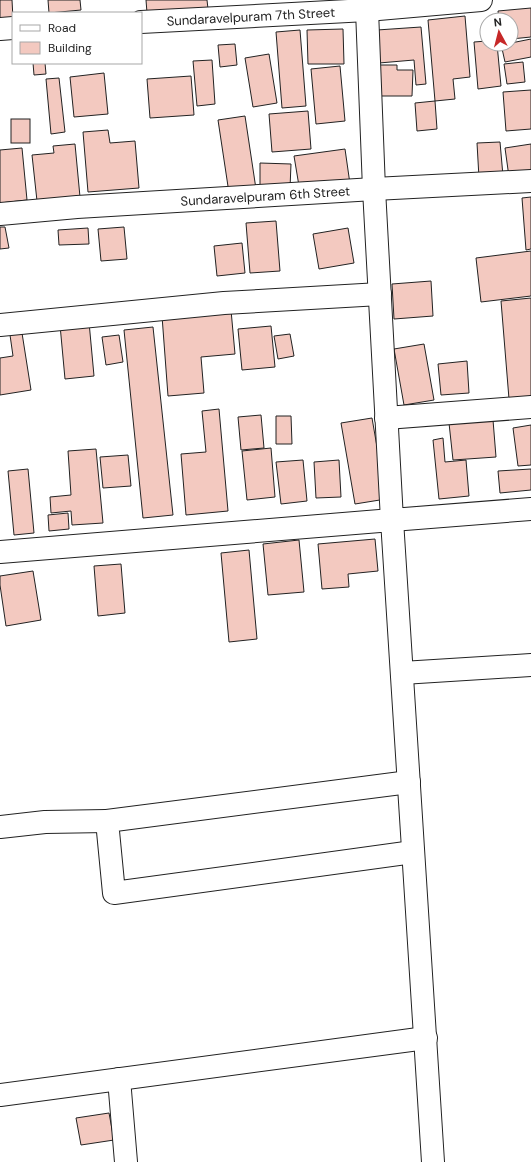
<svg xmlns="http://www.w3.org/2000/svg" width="531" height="1162" viewBox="0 0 531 1162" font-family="'DM Sans',sans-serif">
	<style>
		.building { fill: #f3c9c0; stroke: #222 }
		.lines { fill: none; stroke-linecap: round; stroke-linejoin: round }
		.street-casing { stroke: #222; stroke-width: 24 }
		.street { stroke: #fff; stroke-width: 22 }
		.labels { text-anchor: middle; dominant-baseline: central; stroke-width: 3; stroke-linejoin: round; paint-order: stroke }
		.street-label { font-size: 13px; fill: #222; stroke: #fff }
	</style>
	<rect width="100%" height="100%" fill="#fff"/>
	<g class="building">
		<polygon points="0,0 12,0 13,19 0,20"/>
		<polygon points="48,0 80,0 81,10 49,13"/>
		<polygon points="146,0 207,0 208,9 147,13"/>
		<polygon points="531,8 531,37 511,39 511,20 499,20 498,11"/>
		<polygon points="465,16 470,77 453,79 455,99 435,101 428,20"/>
		<polygon points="421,27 426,84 416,85 414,60 379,63 377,30"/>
		<polygon points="343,29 344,64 308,64 307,30"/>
		<polygon points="300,30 306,106 282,108 276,32"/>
		<polygon points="531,39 531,57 505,62 501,44 511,44 511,43"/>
		<polygon points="487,41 487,44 497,44 501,86 478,89 474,42"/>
		<polygon points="235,44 237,65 220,67 218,45"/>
		<polygon points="269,54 277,103 253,107 245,58"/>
		<polygon points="212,60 215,104 197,106 193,61"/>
		<polygon points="523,62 525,82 507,84 504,64"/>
		<polygon points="33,63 45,63 46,74 34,75"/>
		<polygon points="379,65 397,65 397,70 413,70 412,96 379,96"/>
		<polygon points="340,66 345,121 316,124 311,69"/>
		<polygon points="104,73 108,114 74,117 70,77"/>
		<polygon points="191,76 194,115 150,118 147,79"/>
		<polygon points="59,78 65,132 51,134 46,79"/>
		<polygon points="531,90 531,129 506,131 503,92"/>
		<polygon points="435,101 437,129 417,131 415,103"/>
		<polygon points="308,111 311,149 272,152 269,114"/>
		<polygon points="245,116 256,189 229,193 218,120"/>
		<rect x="11" y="119" width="19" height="24"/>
		<polygon points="108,130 110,143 135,141 139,188 88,192 83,132"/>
		<polygon points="500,142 503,176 479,178 477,143"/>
		<polygon points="75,144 80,197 37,201 32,155 54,153 53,146"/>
		<polygon points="531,144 531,174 509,177 505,148"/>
		<polygon points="22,148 27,200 0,203 0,150"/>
		<polygon points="345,149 350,184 300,192 294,156"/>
		<polygon points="260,163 291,164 290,188 260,187"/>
		<polygon points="531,197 531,249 526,250 522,198"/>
		<polygon points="276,221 280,271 250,273 246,223"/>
		<polygon points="0,227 5,227 9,248 0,249"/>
		<polygon points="124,227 127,259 101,261 98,229"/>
		<polygon points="88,228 89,244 59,245 58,230"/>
		<polygon points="348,228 354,263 319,269 313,234"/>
		<polygon points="242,243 245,273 217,276 214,246"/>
		<polygon points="531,251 531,296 481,302 476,258"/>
		<polygon points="431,281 433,316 394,319 392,284"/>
		<polygon points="531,298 531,397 509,399 501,301"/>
		<polygon points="231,310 235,354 201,357 204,393 168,396 162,316"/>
		<polygon points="89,322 94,376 65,379 60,325"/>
		<polygon points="271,326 275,367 242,370 238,329"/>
		<polygon points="153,327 173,515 143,518 124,330"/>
		<polygon points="22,333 31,390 0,395 0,358 13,356 10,335"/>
		<polygon points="290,334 294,356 278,359 274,336"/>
		<polygon points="119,335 123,362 106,365 102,337"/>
		<polygon points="424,344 434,400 404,405 394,349"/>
		<polygon points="467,361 469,393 441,395 438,364"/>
		<polygon points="219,409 228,511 186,515 181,454 206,452 202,411"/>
		<polygon points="261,415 264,448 241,450 238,417"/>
		<polygon points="276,416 291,416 292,444 276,444"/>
		<polygon points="372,418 386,499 355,504 341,423"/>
		<polygon points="493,420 496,457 453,460 449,423"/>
		<polygon points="531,425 531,465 518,466 513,428"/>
		<polygon points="443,438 445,462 466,460 469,496 439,499 433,440"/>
		<polygon points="271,448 275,497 247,500 242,451"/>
		<polygon points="96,449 103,523 72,525 71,511 51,513 50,497 71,495 68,451"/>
		<polygon points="128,455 131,486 103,488 100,457"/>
		<polygon points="303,460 307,501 281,504 276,462"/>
		<polygon points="339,460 341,497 316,498 314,462"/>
		<polygon points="28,469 34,533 14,535 8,471"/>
		<polygon points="531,469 531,490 500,493 498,471"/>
		<polygon points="68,513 69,529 49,531 48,515"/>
		<polygon points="375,539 378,571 348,574 349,587 322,589 318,544"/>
		<polygon points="299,540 304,592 268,595 263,544"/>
		<polygon points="249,550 257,639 229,642 221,553"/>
		<polygon points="121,564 125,613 98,616 94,566"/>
		<polygon points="33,571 41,620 6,626 0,585 0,576"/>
		<polygon points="109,1113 114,1140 81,1145 76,1118"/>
	</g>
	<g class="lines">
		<defs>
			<g id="street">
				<polyline points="367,10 374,189 392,520 531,509"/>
				<path id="s1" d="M 141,22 L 367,10 L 481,0"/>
				<polyline points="0,29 13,28"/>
				<path id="s2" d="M 0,214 L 77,207 L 374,189 L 531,181"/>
				<polyline points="0,325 224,303 380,294"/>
				<polyline points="386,418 531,407"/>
				<polyline points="0,552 392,520 433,1162"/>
				<polyline points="402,673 531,665"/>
				<polyline points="409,782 107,821 114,893 413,852"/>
				<polyline points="0,827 45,822 107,821"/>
				<polyline points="119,1079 126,1162"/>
				<polyline points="0,1095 426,1038"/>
			</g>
		</defs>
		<use href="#street" class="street-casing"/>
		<use href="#street" class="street"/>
	</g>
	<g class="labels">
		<g class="street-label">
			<text stroke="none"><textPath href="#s1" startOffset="110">Sundaravelpuram 7th Street</textPath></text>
			<text stroke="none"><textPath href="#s2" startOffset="266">Sundaravelpuram 6th Street</textPath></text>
		</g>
	</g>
	<rect x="12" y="12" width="130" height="52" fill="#ffffff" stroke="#a7a7a7"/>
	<rect x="20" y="25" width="20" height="6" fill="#ffffff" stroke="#a7a7a7"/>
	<text x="48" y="32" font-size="12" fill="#222222">Road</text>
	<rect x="20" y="42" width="20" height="12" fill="#f3c9c0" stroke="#a7a7a7"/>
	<text x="48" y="52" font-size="12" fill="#222222">Building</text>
	<g transform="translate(499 32) rotate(353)"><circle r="19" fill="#ffffff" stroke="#a7a7a7"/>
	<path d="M0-3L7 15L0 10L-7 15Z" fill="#c62828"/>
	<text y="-6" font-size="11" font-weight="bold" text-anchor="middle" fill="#222222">N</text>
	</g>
</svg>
